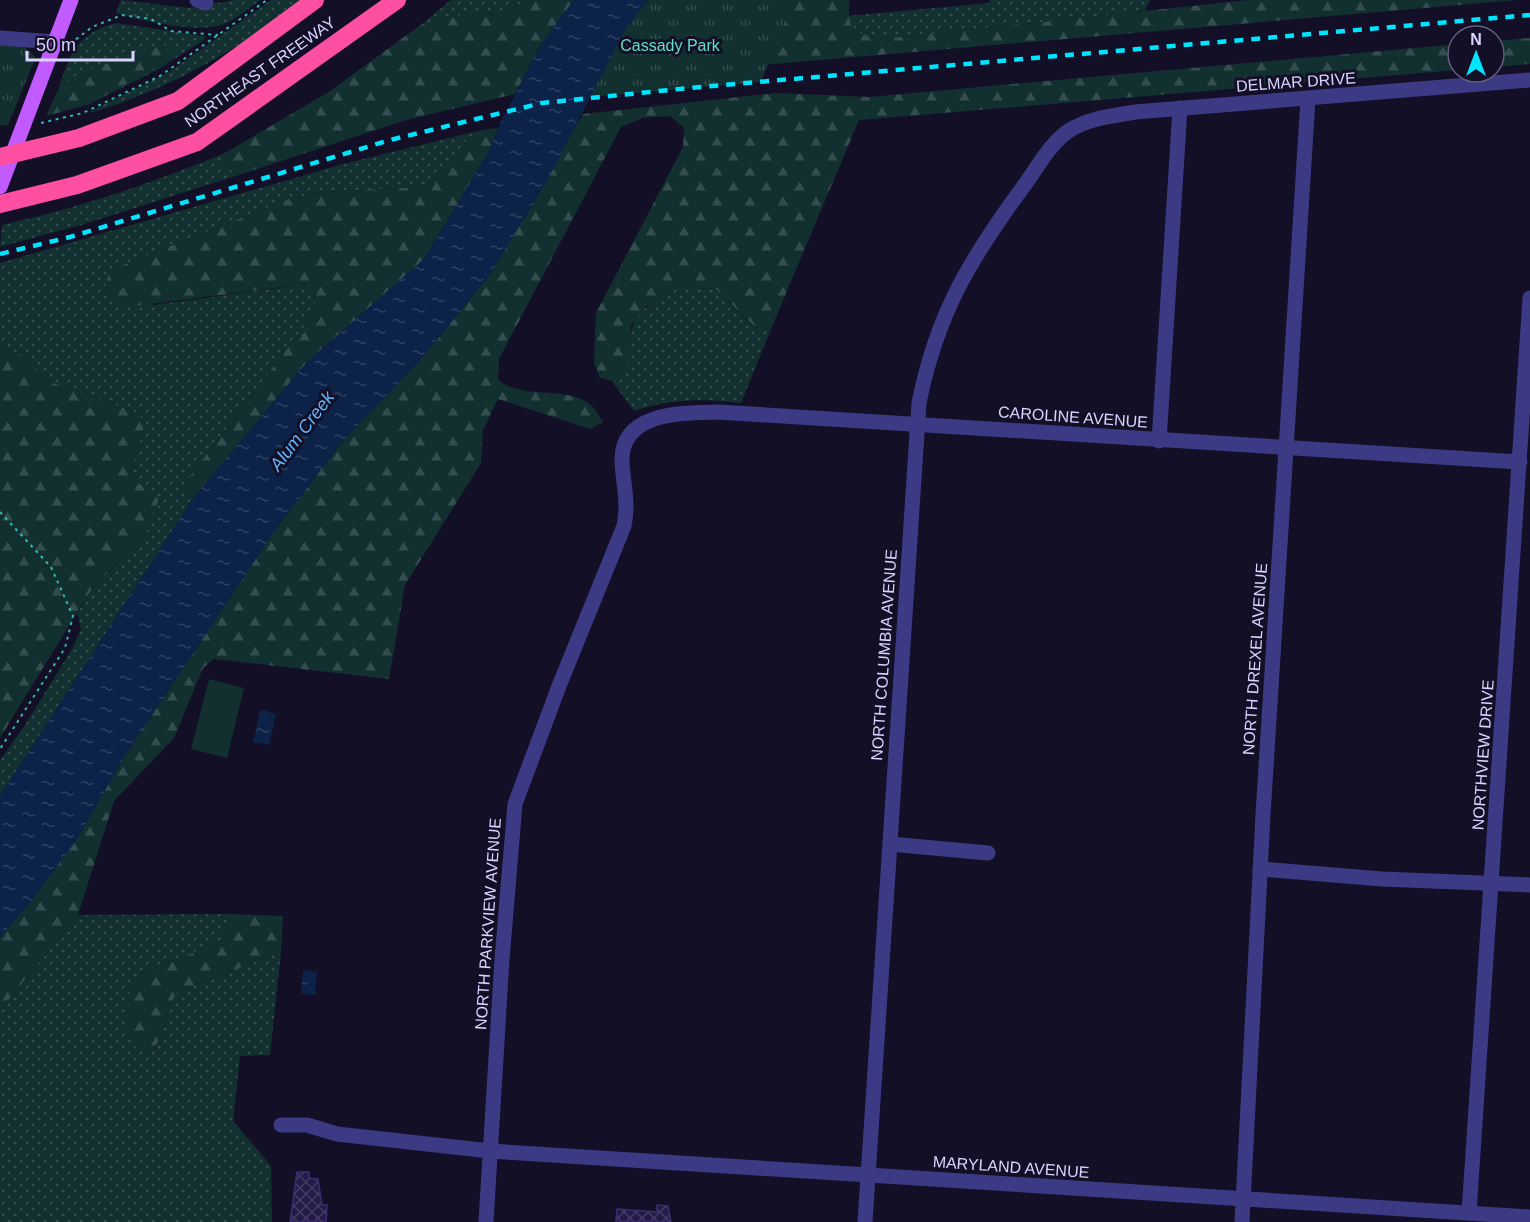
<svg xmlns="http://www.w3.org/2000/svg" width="1530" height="1222" viewBox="0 0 1530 1222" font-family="Helvetica,sans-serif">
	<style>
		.grass { fill: url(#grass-dots) }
		.forest { fill: url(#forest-firs) }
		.park { fill: url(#park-tufts) }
		.pitch { fill: #12302f }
		.water { fill: url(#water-ripples) }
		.building { fill: url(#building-cross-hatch); stroke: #3b2d73; stroke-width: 1.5 }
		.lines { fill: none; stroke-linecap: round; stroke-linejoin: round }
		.path { stroke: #2fb8b0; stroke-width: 2; stroke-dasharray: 3 4.5; stroke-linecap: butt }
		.minor { stroke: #3d3a85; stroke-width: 15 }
		.major { stroke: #c25bff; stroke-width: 15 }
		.highway { stroke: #ff4fa3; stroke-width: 18 }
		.rail { stroke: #00e5ff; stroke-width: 4.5; stroke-dasharray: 9 8; stroke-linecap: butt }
		.labels { text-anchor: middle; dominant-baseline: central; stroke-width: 6; stroke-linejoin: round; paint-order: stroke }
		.park-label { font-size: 16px; fill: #5fe0c0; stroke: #130f26 }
		.street-label { font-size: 16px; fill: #d9d4ff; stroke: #130f26 }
		.water-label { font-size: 18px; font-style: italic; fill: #62b6ff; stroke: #130f26 }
	</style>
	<defs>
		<pattern id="grass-dots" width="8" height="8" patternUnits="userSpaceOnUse" patternTransform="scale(1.5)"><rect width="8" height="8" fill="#12302f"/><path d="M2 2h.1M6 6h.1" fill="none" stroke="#344d4e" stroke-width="1.8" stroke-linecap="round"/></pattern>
		<pattern id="forest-firs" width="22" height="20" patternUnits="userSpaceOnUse" patternTransform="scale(1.5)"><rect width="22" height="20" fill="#12302f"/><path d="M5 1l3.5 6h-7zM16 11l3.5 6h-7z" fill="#344d4e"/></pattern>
		<pattern id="park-tufts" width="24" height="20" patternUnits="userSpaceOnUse" patternTransform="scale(1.5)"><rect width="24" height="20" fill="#12302f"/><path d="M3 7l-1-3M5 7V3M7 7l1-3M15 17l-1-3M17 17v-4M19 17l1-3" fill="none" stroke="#344d4e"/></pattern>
		<pattern id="water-ripples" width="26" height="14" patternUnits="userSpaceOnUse" patternTransform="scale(1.5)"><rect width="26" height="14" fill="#0c2248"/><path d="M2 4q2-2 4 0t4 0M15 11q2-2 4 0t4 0" fill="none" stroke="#2f4163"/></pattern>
		<pattern id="building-cross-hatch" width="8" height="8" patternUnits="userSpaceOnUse" patternTransform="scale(1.5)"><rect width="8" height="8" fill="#241b47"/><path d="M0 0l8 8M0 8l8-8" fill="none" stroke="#433b63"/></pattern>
	</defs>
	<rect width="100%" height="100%" fill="#130f26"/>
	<g class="grass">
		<path d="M 121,0 L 188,8 L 235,0 L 260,0 C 250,7 240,16 229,22 C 200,36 146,21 116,13 Z"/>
		<path d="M 271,0 L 306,0 C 238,49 166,92 85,114 L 169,72 Z"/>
		<polygon points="451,0 529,0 500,13 462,15 422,24"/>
		<path d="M 990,0 L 1150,0 L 1145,11 L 890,38 C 870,37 854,37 847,16 L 989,3 Z"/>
		<path d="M 116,23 L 205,36 L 204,40 L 159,69 L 90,104 L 173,58 L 75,76 L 58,90 C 71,53 75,34 116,23 Z"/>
		<path d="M 478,131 C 460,149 443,178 421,187 L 322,192 L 289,199 L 110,270 L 153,305 L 308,284 L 314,291 L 316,311 L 184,484 L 184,495 L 194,497 L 0,796 L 0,760 L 25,725 L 72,649 L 81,629 L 77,614 L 91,590 L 146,533 L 130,477 L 145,423 L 138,413 L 48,381 L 25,356 L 0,346 L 0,263 L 343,164 Z"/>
		<path d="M 225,153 L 225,166 L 239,175 L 81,225 L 0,247 L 2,225 C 82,207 150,184 225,153 Z"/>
		<path d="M 679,287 L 716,289 L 754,327 L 771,329 L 741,403 C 706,398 668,399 634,411 L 612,381 L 626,371 C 632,316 630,314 679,287 Z"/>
		<path d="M 230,914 L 222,941 L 142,973 L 136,1047 L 155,1049 C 166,1032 164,1009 177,993 C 181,989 268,957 281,952 L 270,1055 L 240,1056 L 233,1121 L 271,1166 L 272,1222 L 0,1222 L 0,1010 L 78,915 Z"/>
	</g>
	<g class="forest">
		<polygon points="529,0 574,0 540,46 515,94 406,120 239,175 224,166 225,153 330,91 422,24 462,15 500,13"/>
		<path d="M 648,0 L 850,0 C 844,34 860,36 890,38 L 1248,0 L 1518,0 L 600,79 Z"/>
		<polygon points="1530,38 1530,64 1494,67 1494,41"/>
		<path d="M 1458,44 L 1458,70 L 859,120 L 771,329 L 755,327 L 716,289 L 679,287 L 646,306 L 631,326 L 627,371 L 612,381 L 600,378 L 594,363 L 596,313 L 683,147 L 684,128 L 670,116 L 642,118 L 621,127 L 499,359 L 498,379 C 519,401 569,384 592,406 C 596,410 600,417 603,422 L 590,429 L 498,399 L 483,430 L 481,463 L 405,585 L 389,679 L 214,659 L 203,668 L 174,738 L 114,801 L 78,915 L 0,1010 L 0,937 L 32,900 L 77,839 L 124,757 L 277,527 L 343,441 L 428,351 L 491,273 L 583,114 L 776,93 L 869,97 Z"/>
		<polygon points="165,45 173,51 173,58 90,104 46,116 58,90 75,76 153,46"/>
		<path d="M 498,128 L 488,153 L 424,259 L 307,362 L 194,497 L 184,495 L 184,484 L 316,311 L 314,291 L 307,284 L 127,307 L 109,297 L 105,285 L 110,270 L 289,199 L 322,192 L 421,187 C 448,176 457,140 479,131 C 484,129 492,129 498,128 Z"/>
		<polygon points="0,346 25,356 48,381 138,413 145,423 130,477 159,498 146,533 91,590 0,738"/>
		<path d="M 230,914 L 283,916 L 281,952 C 268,957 181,989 177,993 C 164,1010 166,1033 154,1049 L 135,1047 L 127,1027 L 129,993 L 142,973 L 222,941 Z"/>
	</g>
	<g class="park">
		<polygon points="648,0 794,0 761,82 589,97 626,28"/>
		<polygon points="0,45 24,47 36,57 8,125 0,125"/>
	</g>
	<polygon class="pitch" points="209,679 244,688 227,758 191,749"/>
	<g class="water">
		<polygon points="574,0 648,0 626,28 547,181 491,273 428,351 343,441 277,527 124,757 77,839 32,900 0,937 0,796 194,497 307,362 424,259 488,153 498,128 540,46"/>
		<polygon points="260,710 276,714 269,745 253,742"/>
		<polygon points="303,970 317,972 315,995 301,994"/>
	</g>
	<g class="building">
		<polygon points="297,1172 309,1172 309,1178 318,1179 322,1205 327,1205 326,1222 290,1222"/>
		<polygon points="657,1205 668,1206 671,1222 616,1222 617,1209 657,1212"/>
	</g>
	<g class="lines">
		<g class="path">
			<polyline points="70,44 92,27 122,15 151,19 171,31 218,35"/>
			<polyline points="41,123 83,113 160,76 267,0"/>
			<polyline points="0,512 51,567 73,616 65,648 0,749"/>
		</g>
		<g class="minor">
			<polyline points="197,0 206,3"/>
			<polyline points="0,38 55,42"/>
			<polyline points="1159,441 1180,108"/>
			<polyline points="890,844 988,853"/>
			<polyline points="1260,869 1382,879 1530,885"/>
			<polyline points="281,1125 307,1125 337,1134 490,1151 1530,1217"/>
			<polyline points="1469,1213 1530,298"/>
			<path d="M 486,1222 L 502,959 L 515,804 L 559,686 L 624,526 C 629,501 623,485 622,461 C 621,411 684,413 718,412 L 1520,462"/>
			<path d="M 865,1222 L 919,403 C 937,312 972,256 1026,183 C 1038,166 1052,141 1070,130 C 1089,118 1113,116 1135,112 L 1530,80"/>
			<polyline points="1242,1222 1263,815 1308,99"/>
		</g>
		<polyline class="major" points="0,187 71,0"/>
		<g class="highway">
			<polyline points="0,157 79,138 178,101 315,0"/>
			<polyline points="0,204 77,185 197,142 397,0"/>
		</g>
		<polyline class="rail" points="0,254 70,237 390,140 542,103 689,88 1530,15"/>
	</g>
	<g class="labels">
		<g class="park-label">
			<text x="670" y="45">Cassady Park</text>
		</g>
		<g class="street-label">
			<text transform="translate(260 72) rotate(-35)">NORTHEAST FREEWAY</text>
			<text transform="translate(1296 82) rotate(-4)">DELMAR DRIVE</text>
			<text transform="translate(1073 417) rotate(4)">CAROLINE AVENUE</text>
			<text transform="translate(884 655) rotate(-86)">NORTH COLUMBIA AVENUE</text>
			<text transform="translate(1255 659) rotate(-86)">NORTH DREXEL AVENUE</text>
			<text transform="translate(1483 755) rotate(-86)">NORTHVIEW DRIVE</text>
			<text transform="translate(488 924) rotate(-86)">NORTH PARKVIEW AVENUE</text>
			<text transform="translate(1011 1167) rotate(4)">MARYLAND AVENUE</text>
		</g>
		<g class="water-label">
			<text transform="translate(302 431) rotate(-53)">Alum Creek</text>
		</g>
	</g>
	<g transform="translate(1476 54)"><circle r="28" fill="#130f26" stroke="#625e7d" stroke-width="1.5"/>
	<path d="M0-4.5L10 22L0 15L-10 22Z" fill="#00e5ff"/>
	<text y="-9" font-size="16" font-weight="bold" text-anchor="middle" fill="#d9d4ff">N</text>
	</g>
	<path d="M27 51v9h106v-9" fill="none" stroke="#d9d4ff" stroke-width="3"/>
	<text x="36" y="51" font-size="18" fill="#d9d4ff" stroke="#130f26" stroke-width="4.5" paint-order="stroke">50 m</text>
</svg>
